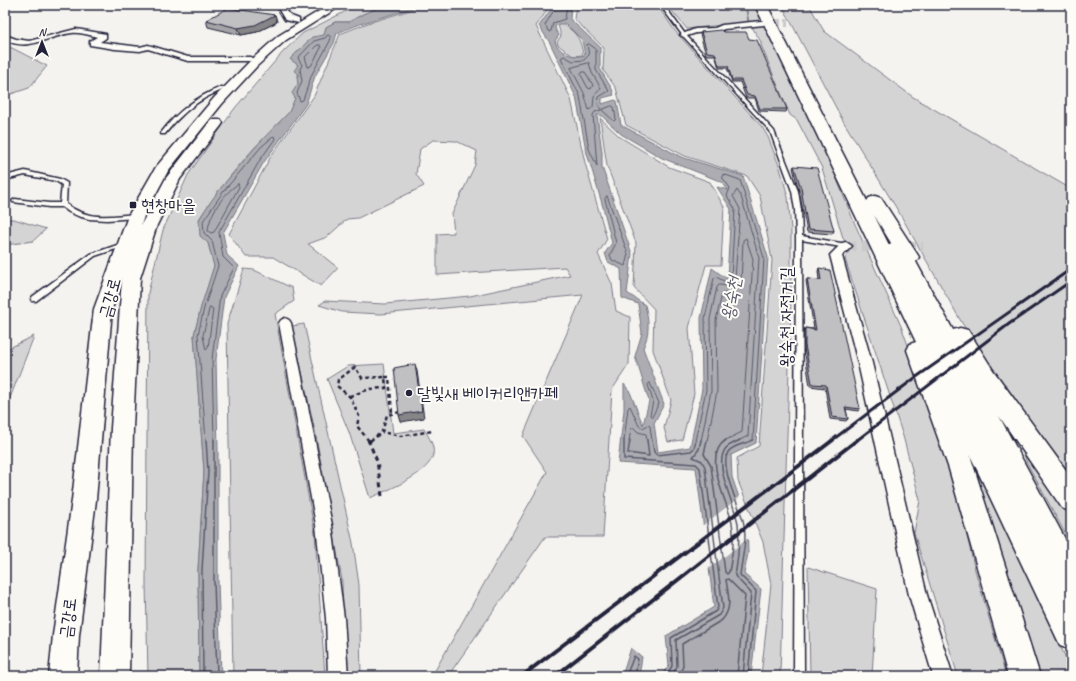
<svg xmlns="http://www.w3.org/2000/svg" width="1076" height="681" viewBox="0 0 1076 681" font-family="Caveat,'Poor Story',sans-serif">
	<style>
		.green { fill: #d5d4d5; stroke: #7c7b88 }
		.water { fill: #acacb2; stroke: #757582; fill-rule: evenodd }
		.pier { fill: #f4f3ef }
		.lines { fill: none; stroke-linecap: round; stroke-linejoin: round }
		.shore-far1 { stroke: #59596b; stroke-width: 1 }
		.shore { stroke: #59596b; stroke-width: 1.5 }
		.street-tunnel-far1 { stroke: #cac9cb; stroke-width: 8; stroke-dasharray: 8 4; stroke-linecap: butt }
		.street-tunnel { stroke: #cac9cb; stroke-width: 10; stroke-dasharray: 10 5; stroke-linecap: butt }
		.lane-casing { stroke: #22223b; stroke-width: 3 }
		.street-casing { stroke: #22223b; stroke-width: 3 }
		.secondary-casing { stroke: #22223b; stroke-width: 3 }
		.highway-casing { stroke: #22223b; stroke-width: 3 }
		.path-far1 { stroke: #22223b; stroke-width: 2.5; stroke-dasharray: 4 3; stroke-linecap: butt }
		.path { stroke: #22223b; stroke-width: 3; stroke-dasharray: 5 4; stroke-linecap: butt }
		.lane { fill: #fdfcf7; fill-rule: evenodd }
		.street { fill: #fdfcf7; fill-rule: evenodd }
		.secondary { fill: #fdfcf7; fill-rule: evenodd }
		.highway { fill: #fdfcf7; fill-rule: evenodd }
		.rail-far1 { stroke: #22223b; stroke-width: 3 }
		.rail { stroke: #22223b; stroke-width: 4 }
		.wall { fill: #a5a4a7; stroke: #22223b }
		.shaded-wall { fill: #868688; stroke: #22223b }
		.building { fill: #c0bfc2; stroke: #22223b }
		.poi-dot { fill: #22223b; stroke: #fdfcf7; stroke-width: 1.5 }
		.labels { text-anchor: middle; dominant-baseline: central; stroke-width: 4; stroke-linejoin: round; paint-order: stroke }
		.poi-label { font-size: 17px; fill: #22223b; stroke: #fdfcf7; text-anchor: start }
		.street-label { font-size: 17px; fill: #22223b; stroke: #fdfcf7 }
		.water-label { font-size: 18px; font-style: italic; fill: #59596b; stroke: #fdfcf7 }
	</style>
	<rect width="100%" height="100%" fill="#f4f3ef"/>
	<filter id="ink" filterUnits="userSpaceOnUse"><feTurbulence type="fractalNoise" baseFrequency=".025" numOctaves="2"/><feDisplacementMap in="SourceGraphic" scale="8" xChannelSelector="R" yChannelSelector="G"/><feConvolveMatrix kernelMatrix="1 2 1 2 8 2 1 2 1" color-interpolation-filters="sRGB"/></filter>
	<g filter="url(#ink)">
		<g class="green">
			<path d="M 358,5 L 386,5 L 363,14 L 349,22 L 335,22 L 326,27 L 324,35 L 290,59 L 298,65 C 299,80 298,98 289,112 C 281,125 268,134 257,145 C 236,168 216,193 199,219 L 208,243 L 214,266 L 201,307 L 194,335 L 204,471 L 198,570 L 199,676 L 148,676 L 146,583 L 148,293 L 163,230 L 188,175 L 235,108 L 283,52 L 303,33 Z"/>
			<polygon points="427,5 551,5 536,26 571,99 585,163 607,239 598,254 612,284 616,311 630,317 629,364 612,390 603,537 545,537 448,676 432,676 547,472 523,436 583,295 381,314 342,312 319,305 325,301 385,304 470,296 570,275 565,267 437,275 437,234 454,233 452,214 475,165 477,151 456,141 433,140 420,149 416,174 424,186 358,218 347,219 327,237 308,244 338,268 321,286 273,257 246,257 229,234 271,156 314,96 340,34 368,23"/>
			<polygon points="576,5 657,5 675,31 762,127 768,137 780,168 788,197 791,229 791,299 780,676 761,676 771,584 763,542 738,481 737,458 759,446 772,260 760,196 747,176 685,156 626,125 616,88 603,70 604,48 574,19"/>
			<polygon points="667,5 745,5 748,22 687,29"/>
			<polygon points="746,5 755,5 832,167 854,222 901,326 934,416 952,473 975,570 1006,676 958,676 914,533 920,500 903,436 845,259 850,250 843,238 822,168 797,120 790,115 761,45 761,42 749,22"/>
			<polygon points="782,5 809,5 824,31 913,97 1071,189 1071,484 1019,412 962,323 900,214 842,119"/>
			<path d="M 558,25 L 564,25 C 577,33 581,40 583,55 L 573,56 L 558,45 L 557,42 L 561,36 Z"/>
			<polygon points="5,47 12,48 47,66 29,88 5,96"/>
			<polygon points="600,118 620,137 669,167 710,182 724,207 721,265 706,265 689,328 694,394 682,440 668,442 664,428 671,400 653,350 654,309 634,288 636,243 607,166"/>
			<polygon points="5,219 14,219 46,229 33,241 5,245"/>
			<polygon points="244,269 254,270 292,288 294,301 275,314 315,534 325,676 233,676 227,324"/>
			<polygon points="304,324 353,543 359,585 361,676 344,676 342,580 316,436 292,326"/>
			<polygon points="34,336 5,411 5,350"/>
			<path d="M 384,364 L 393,433 L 424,429 C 429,437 435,446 433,455 C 428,475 387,490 370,498 L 349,432 L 327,379 L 348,366 Z"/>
			<polygon points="1018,439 1071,518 1071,544 1027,463"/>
			<polygon points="971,466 976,466 1071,669 1071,676 1039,676"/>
			<polygon points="808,567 877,589 872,676 810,675"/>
		</g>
		<g class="water">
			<polygon points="386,5 422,5 360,24 337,33 334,43 315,76 306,104 264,162 223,233 227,255 239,266 224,297 216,359 218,450 218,581 221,676 199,676 198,570 204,471 194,335 201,307 214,266 208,243 200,236 199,220 205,210 219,190 258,144 289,112 295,98 292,93 298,84 297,78 299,74 294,71 298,65 290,59 312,37 324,35 326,27 335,22 349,22 363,14"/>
			<path d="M 554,5 L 571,5 L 570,19 L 600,47 L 600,69 L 612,89 L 614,95 L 602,98 L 602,104 L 615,100 L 617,101 L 621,125 L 681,157 L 743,176 L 768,257 L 756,443 L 731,455 L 732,477 L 747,521 L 748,553 L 744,574 L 761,589 L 751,676 L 661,676 L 669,665 L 666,636 L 714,607 L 696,468 L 618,463 L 624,410 L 624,384 L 630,392 L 643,425 L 649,401 L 635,356 L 642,333 L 638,304 L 622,298 L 621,269 L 608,262 L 605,253 L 612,243 L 603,207 L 586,150 L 576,97 L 550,43 L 539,26 ZM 559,24 L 566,24 L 582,40 L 585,55 C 575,59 558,53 555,41 L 559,35 L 556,31 L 555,26 ZM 597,115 L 602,116 L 621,134 L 662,158 L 722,182 L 728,190 L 717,187 L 731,209 L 727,279 L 712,268 L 701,318 L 702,389 L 690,447 L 658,452 L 654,423 L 664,404 L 643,348 C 650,333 649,321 645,305 L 627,293 L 632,254 L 602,167 L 602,152 Z"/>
			<polygon points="631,648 642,657 639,676 622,676"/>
		</g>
		<polygon class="pier" points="741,496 749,521 750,537 707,570 702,526"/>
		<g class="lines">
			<g class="shore-far1">
				<polyline points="557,5 545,25 549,32 551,31 553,23 565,19 567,5"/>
				<polygon points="328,35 331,37 330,41 312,74 303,100 300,101 297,93 302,81 300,69 302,65 298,58 314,41 325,38"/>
				<polygon points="589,44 596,49 596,70 609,91 599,97 598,104 601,110 595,112 593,115 597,166 589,149 580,96 561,58 564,56 573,61 584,60 589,55 587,45"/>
				<polygon points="320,45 321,48 311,66 308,67 305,57 316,46"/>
				<polygon points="589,63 592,73 601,88 594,96 593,107 589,110 584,93 571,68"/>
				<polygon points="583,72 585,72 593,85 591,89 588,88 581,75"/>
				<polygon points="612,106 614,107 616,119 614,121 602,110"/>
				<path d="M 238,184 L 239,187 L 214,232 L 211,233 L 208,231 C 209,214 224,193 238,184 Z"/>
				<polygon points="607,196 628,254 625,266 612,260 610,255 616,243 605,199"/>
				<polygon points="210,307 213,309 208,348 206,350 203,336"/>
				<polygon points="650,383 659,403 652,417 650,415 653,401 648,385"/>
				<polyline points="206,441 198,335 204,308 218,266 212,241 204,233 203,221 223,192 261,147 274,136 275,139 260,160 219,232 223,257 234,268 220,296 212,359 214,441"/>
				<polyline points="624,441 628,408 630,406 639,426 643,428 648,425 650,426 652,441"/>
				<polyline points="629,441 631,429 633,427 638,432 646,434 647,441"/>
				<polyline points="695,441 706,390 705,318 714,278 716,277 726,282 731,278 735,209 727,196 730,188 722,177 723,174 740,180 764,258 753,440 751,441"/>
				<polyline points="701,441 711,391 710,319 717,287 719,285 730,286 735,279 740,209 733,196 737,190 741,196 759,258 748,436 738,441"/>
				<polyline points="707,441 717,391 716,320 722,294 733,291 741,283 743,240 746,238 753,259 742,432 724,441"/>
			</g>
			<g class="shore">
				<polyline points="214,440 214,581 217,676"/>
				<polyline points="624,440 624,459 696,464 700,468 718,607 716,611 671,638 672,666 666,676"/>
				<polyline points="630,440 628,453 649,456 647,440"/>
				<polyline points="652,440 654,452 657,455 691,451 694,448 696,440"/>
				<path d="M 707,440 L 704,454 L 711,466 L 725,572 L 727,574 L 729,572 C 732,556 735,539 732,523 C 728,502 701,456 726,440"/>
				<path d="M 740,440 C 736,442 729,445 726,448 C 712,465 736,506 738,524 C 740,542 738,559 735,576 L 751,593 L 743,676"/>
				<polyline points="203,676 202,570 208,471 206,440"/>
				<polyline points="626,676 634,656 638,659 635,676"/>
				<polyline points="672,676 677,666 676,640 719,615 723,608 705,467 702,461 693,457 699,449 701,440"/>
				<path d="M 679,676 L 683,666 L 682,644 L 722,620 C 733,608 728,594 726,580 L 728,579 L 745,596 L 737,676"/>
				<path d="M 748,676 L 756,591 L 740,575 C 742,557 748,538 743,520 C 739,505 719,467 728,452 C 732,445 746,444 752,440"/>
			</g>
			<polyline class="street-tunnel-far1" points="761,23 788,23"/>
			<polyline class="street-tunnel" points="846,246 923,247"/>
			<defs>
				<g id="lane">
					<polygon points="660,5 664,5 685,34 774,131 798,191 801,210 802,236 846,244 849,246 846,248 802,240 804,676 794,676 796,237 795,210 792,191 770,131 683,36"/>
					<path d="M 221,87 L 225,88 C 219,92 212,94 205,98 C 189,107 176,120 165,134 L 161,134 L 161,133 C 177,112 196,97 221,87 Z"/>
					<path d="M 25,171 L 60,179 L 67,183 L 66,204 C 89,221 109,216 136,214 L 139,216 L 136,218 L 107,220 L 89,219 L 78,216 L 69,212 L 62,207 L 49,207 L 13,202 L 12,201 L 15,199 L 49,203 L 60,203 L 62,185 L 56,181 L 25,175 L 5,180 L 5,176 Z"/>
					<polygon points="126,242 128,243 129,244 128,245 95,256 36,301 32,301 31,299 32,297 91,254"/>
				</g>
				<g id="street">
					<polygon points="276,5 282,5 291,16 299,19 299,23 285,20"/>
					<polygon points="761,21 764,21 764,25 724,29 717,32 696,33 684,37 680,35 695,29 715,28 722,25"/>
					<path d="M 76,29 L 106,34 L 106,38 L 100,42 L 140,47 L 148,45 L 188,57 L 250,57 L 254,59 L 250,61 L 188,61 L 148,49 L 140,51 L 115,49 L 90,45 L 90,41 L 97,37 C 89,35 80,32 72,33 C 47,36 30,52 5,40 L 5,35 L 16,39 L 29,41 Z"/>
					<polygon points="846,242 852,246 842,256 872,363 927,595 953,676 933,676 909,595 858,363 830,255 842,243"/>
					<polygon points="285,318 289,320 291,323 332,525 344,618 348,676 328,676 326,618 316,525 279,323 281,320"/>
				</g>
				<polygon id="secondary" points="329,5 342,5 286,40 257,66 222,104 168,171 144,216 134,246 141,225 166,178 211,120 221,120 223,123 221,126 180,179 157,225 140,278 133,428 129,676 101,676 111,428 122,279 112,309 96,500 79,635 77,676 49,676 53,635 72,500 94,309 128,216 156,167 214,98 249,62 278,36"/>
				<path id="highway" d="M 755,5 L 767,5 L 867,201 L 869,198 L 875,196 L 881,198 L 919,257 L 916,262 L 953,330 L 960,328 L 968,330 L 993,370 L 1071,477 L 1071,512 L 1062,508 L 999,416 L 1071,550 L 1071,595 L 1067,593 L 1071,602 L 1071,649 L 1060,645 L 970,455 L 1040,676 L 1008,676 L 949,469 L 907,350 L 910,344 L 916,342 ZM 874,215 L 891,243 L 889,245 Z"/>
			</defs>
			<use href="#lane" class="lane-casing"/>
			<use href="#street" class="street-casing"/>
			<use href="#secondary" class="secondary-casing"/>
			<use href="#highway" class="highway-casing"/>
			<g class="path-far1">
				<polyline points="385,377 389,377 392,413"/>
				<polyline points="350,396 370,389 386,388 385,377 362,378 355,367 338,380 337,386 350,397 359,416 357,426 369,441"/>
				<polyline points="400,412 387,415 382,432 400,436 433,431"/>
				<polyline points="370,441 382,432"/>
			</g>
			<g class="path">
				<polyline points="368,440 369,442"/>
				<polyline points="371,440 369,442 377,461 382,496"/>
			</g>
			<use href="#lane" class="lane"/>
			<use href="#street" class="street"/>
			<use href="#secondary" class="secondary"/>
			<use href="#highway" class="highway"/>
			<g class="rail-far1">
				<polyline points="831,441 915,378 1071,269"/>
				<polyline points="856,441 1009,324 1071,281"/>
			</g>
			<g class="rail">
				<polyline points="522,676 833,440"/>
				<polyline points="555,676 857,440"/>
			</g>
		</g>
		<g class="wall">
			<polygon points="275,15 277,22 257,32 241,35 208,27 206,20"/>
			<polygon points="701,32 723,32 749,39 787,109 786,112 759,111 755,98 746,98 740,82 732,82 727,68 719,68 715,55 706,55 700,34"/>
			<polygon points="794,166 834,231 832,234 807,232 799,191 793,168"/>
			<polygon points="819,268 860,409 858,411 846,409 848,419 846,421 830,419 825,388 810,386 804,348 804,331 805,328 814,329 806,281 807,279 819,280 818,271"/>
		</g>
		<g class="shaded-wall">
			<polygon points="275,15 277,22 257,32 241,35 238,28"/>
			<polygon points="415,364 417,371 424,418 401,422 399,415"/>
		</g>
		<g class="building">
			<polygon points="228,8 275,15 255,25 238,28 206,20"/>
			<polygon points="721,30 723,32 746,32 749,39 757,40 787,109 760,109 755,96 747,95 741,80 732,80 728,66 719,66 715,53 707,52 701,32"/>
			<polygon points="794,166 817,168 834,231 808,229 801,188"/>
			<polygon points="819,268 830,270 860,409 845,407 848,419 832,417 826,385 812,384 805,345 805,328 816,330 807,279 821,280"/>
			<polygon points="415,364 422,411 399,415 394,368"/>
		</g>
	</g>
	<g class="poi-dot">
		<rect x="129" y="201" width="8" height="8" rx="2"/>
		<circle cx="409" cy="393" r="4"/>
	</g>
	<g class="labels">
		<g class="poi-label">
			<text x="141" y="205">현창마을</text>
			<text x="417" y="393">달빛새 베이커리앤카페</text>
		</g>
		<g class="street-label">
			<text transform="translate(110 298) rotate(-75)">금강로</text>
			<text transform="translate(786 317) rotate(-90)">왕숙천 자전거길</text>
			<text transform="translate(68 618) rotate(-83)">금강로</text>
		</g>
		<g class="water-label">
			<text transform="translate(731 298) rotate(-80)">왕숙천</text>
		</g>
	</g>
	<rect width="1076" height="681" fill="none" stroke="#fdfcf7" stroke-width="20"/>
	<rect x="10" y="10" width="1056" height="661" fill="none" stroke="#22223b" stroke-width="1.5" filter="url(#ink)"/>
	<g transform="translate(42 42)" stroke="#fdfcf7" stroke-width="3" paint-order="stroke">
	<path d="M0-3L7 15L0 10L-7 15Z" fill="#22223b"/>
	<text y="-6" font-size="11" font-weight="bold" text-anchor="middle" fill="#22223b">N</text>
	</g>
</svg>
